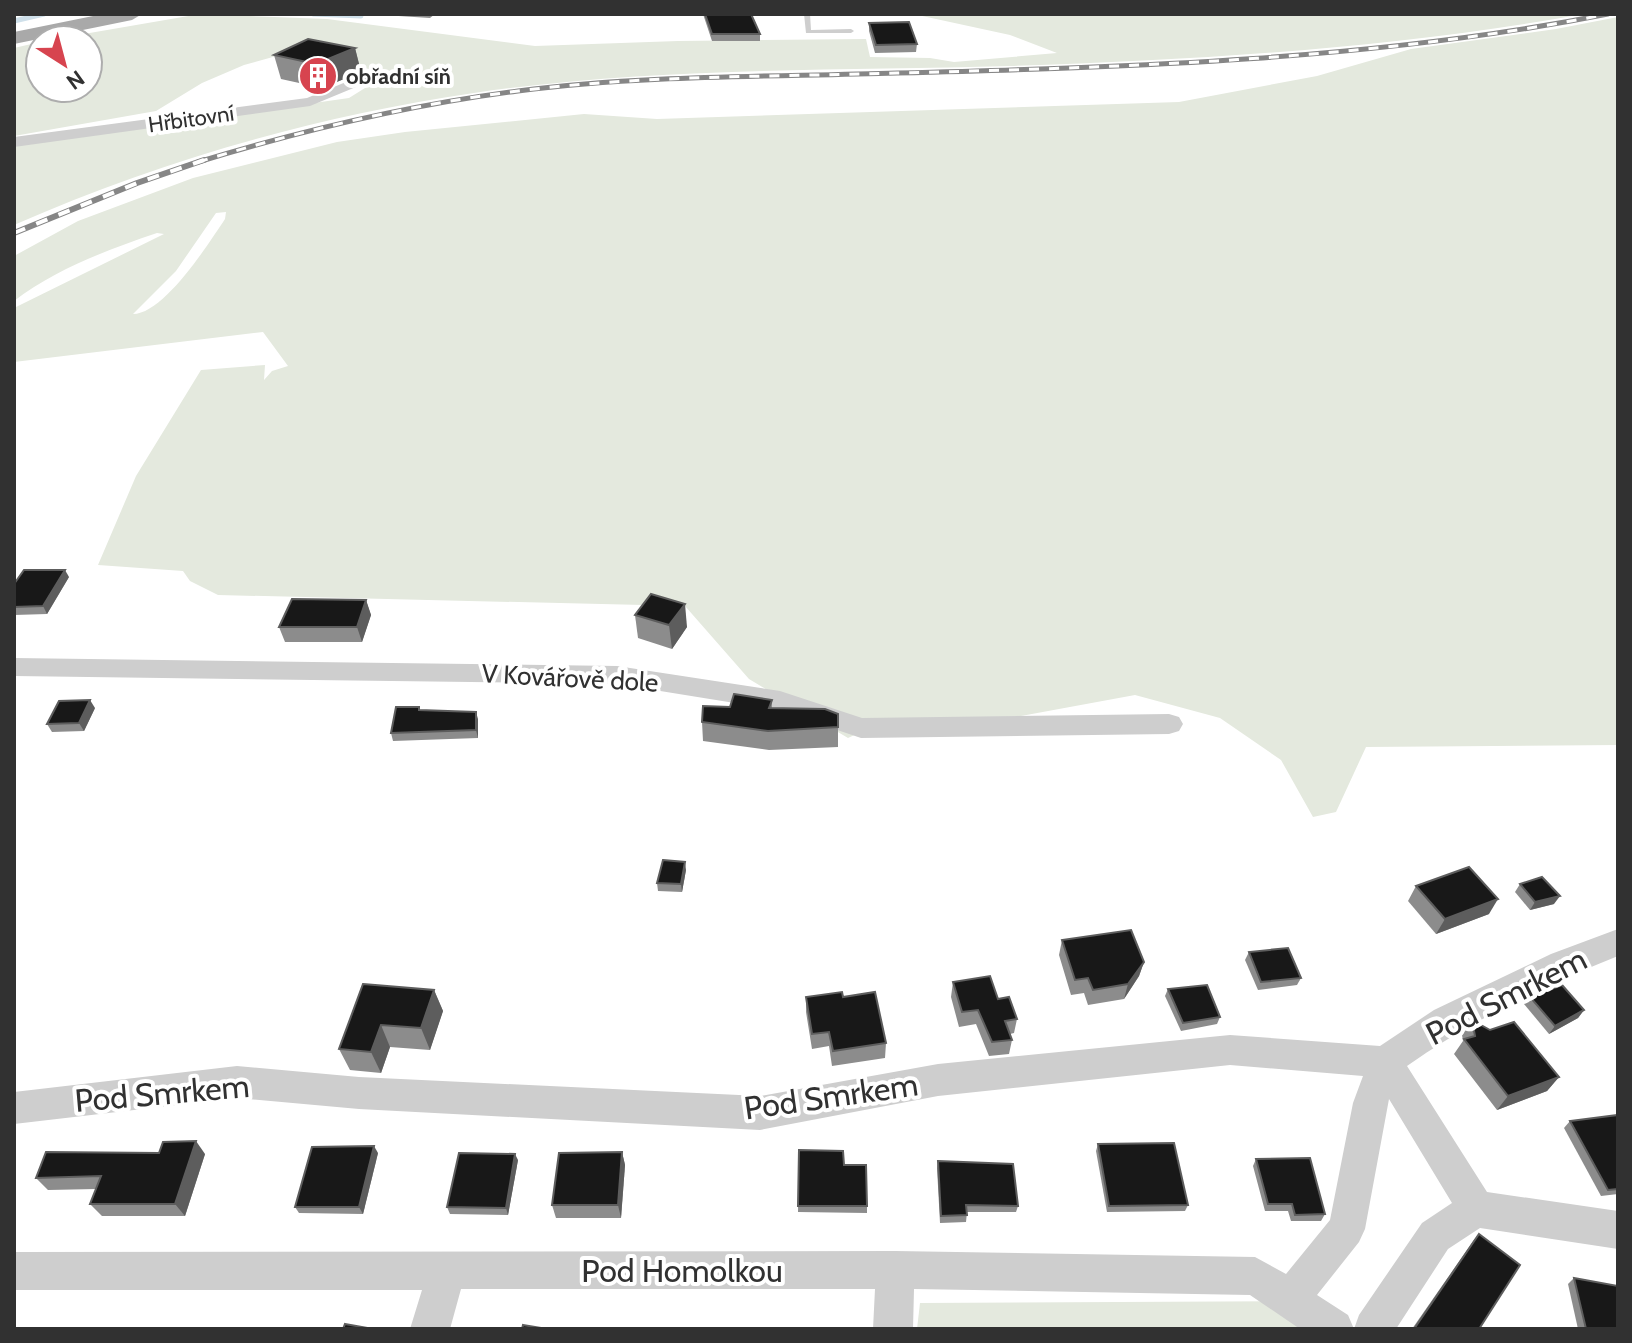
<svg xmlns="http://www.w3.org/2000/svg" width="1632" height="1343" viewBox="0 0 1632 1343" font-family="Cabin,sans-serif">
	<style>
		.green { fill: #e4e9de; fill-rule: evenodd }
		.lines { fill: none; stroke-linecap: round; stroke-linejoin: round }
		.stream { stroke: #cfe0ea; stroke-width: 5 }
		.lane { fill: #cecece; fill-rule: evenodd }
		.street { fill: #cecece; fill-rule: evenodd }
		.primary { fill: #a9a9a9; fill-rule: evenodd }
		.rail-far1-casing { stroke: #868686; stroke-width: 5 }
		.rail-casing { stroke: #868686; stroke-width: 6 }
		.rail-far1 { stroke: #fff; stroke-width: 3; stroke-dasharray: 10; stroke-linecap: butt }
		.rail { stroke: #fff; stroke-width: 4; stroke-dasharray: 12; stroke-linecap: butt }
		.wall { fill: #8c8c8c }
		.shaded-wall { fill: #5d5d5d }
		.building { fill: #181818; stroke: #5d5d5d; stroke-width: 2 }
		.labels { text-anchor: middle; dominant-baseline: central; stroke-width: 8; stroke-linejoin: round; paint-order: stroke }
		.far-poi-label { font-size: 22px; font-weight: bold; fill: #313131; stroke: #fff; text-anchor: start }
		.far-street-label { font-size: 22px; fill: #313131; stroke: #fff }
		.street-label { font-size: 26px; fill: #313131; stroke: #fff }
		.near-street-label { font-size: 32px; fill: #313131; stroke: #fff }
	</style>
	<rect width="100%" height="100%" fill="#fff"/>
	<g class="green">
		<path d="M 200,14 L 327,19 L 535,46 L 678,41 L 866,39 L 870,57 L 930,58 L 954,62 L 1057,53 L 1010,35 L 913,14 L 1583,14 C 1396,48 1200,60 1010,66 C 831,71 651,67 474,93 C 316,116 160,161 14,225 L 14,146 L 349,98 L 389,73 L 315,58 L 280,55 L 244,65 L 202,83 L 156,111 L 14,136 L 14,48 L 40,42 L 40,88 L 88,88 L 88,40 L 49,40 Z"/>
		<path d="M 1618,17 L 1618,745 L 1366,747 L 1336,812 L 1313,817 L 1281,760 L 1220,718 L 1135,695 L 1021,716 L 874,726 L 848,738 L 749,679 L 685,606 L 218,595 L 190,581 L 183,571 L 98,565 L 136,476 L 201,370 L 265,365 L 264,380 L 272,371 L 288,366 L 263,332 L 14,362 L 14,308 L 164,234 L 157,233 C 107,250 56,269 14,301 L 14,256 L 78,221 L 193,178 L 337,142 L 405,132 L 584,114 L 657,119 L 1179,102 L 1317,76 L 1411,49 L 1556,29 ZM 226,212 L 225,219 C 209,243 164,314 133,314 L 176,271 L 216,213 Z"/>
		<polygon points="1323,1301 1341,1329 917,1329 920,1303"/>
	</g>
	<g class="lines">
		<g class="stream">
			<polyline points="314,14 361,16"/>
			<polyline points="14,21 44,14"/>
		</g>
		<polygon class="lane" points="804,14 810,14 811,30 851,29 854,31 851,33 806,33"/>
		<g class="street">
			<polygon points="363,75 368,76 368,82 310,106 14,147 14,137 307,98"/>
			<polygon points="14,658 617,666 780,691 862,718 1169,714 1179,717 1183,724 1179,731 1169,734 861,738 778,710 617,684 14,676"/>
			<path d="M 1618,929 L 1618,956 C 1544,986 1472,1020 1407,1066 L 1487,1192 L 1618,1211 L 1618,1249 L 1480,1228 L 1448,1249 L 1396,1329 L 1300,1329 L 1250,1295 L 914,1289 L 913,1329 L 873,1329 L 875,1289 L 461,1289 L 450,1329 L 410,1329 L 422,1290 L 14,1290 L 14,1252 L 895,1251 L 1255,1257 L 1286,1274 L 1330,1220 L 1353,1103 L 1363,1076 L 1230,1065 L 938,1096 L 760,1130 L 359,1109 L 237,1098 L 14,1124 L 14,1092 L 237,1066 L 359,1077 L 760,1096 L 938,1064 L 1230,1035 L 1380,1046 L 1434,1010 L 1551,954 ZM 1389,1099 L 1452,1203 L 1422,1223 L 1359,1315 L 1354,1329 L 1348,1315 L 1317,1295 L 1359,1242 L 1365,1229 Z"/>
		</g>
		<polygon class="primary" points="103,14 142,14 132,20 14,44 14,32"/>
		<defs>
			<path id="rail-far1" d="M 198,162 C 303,130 409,105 518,91 C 643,75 771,77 897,73 C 1133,67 1375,60 1608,14"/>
			<polyline id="rail" points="14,233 137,183 204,160"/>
		</defs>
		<use href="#rail-far1" class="rail-far1-casing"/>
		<use href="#rail" class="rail-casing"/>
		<use href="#rail-far1" class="rail-far1"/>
		<use href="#rail" class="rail"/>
	</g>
	<g class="wall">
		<polygon points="383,14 435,14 430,18 383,15"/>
		<polygon points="703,14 751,14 760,34 760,41 712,41"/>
		<polygon points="869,23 917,44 916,52 875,53 869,31"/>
		<polygon points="355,48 361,72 322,88 281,79 274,55"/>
		<polygon points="69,577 47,614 14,615 14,584"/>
		<polygon points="366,600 371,615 362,642 285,642 279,627"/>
		<polygon points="635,615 687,627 672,649 638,638"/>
		<polygon points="772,700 772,708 838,714 838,747 769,750 703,741 702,722 730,707"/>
		<polygon points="95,708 84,731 52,732 47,724"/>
		<polygon points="420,710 478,719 478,738 393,741 391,733"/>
		<polygon points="686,870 682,892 658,891 657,883"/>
		<polygon points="1520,884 1554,904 1530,910 1515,892"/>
		<polygon points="1416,886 1489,914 1436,934 1408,901"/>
		<polygon points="1062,940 1144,962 1139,976 1124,999 1088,1005 1084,993 1071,995 1059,955"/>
		<polygon points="1249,952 1301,978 1297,985 1258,990 1245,960"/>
		<polygon points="953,982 998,999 1017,1019 1014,1033 1010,1034 1012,1040 1009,1054 989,1056 976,1024 959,1027 951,997"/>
		<polygon points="1168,989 1220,1017 1217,1024 1181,1031 1165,996"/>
		<polygon points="434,990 443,1011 430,1050 390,1047 381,1073 350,1070 339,1049"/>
		<polygon points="806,997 843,997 886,1043 885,1058 832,1066 829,1046 812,1049 806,1012"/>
		<polygon points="1530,997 1584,1010 1578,1018 1549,1034 1524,1004"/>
		<polygon points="1472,1020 1559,1077 1547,1091 1497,1110 1454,1054 1463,1041 1462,1035"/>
		<polygon points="1618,1115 1618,1194 1601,1196 1564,1128 1570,1121"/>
		<polygon points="1098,1144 1188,1205 1185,1211 1107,1212 1096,1151"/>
		<polygon points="799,1150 844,1165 867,1206 867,1213 798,1212"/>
		<polygon points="622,1152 625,1165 621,1218 556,1218 552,1205"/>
		<polygon points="378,1153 363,1214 299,1213 295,1207"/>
		<polygon points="205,1154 185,1216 102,1216 90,1204 96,1189 48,1190 36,1178"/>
		<polygon points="1256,1159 1325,1214 1321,1221 1291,1221 1288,1211 1265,1211 1253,1166"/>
		<polygon points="518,1160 508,1215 450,1214 447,1207"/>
		<polygon points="938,1161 1018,1206 1016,1212 967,1212 966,1222 940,1223 937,1168"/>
		<polygon points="1479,1234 1479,1329 1412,1329 1474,1240"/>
		<polygon points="1574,1278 1618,1329 1578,1329 1568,1284"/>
	</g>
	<g class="shaded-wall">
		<polygon points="355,48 361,72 322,88 316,64"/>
		<polygon points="65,570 69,577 47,614 43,606"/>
		<polygon points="366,600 371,615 362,642 357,627"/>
		<polygon points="685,604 687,627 672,649 669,625"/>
		<polygon points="90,700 95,708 84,731 79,723"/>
		<polygon points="476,712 478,719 478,738 476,730"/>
		<polygon points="685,862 686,870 682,892 681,884"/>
		<polygon points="1560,896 1554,904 1530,910 1535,902"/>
		<polygon points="1498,899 1489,914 1436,934 1445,919"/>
		<polygon points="1144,962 1139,976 1124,999 1128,984"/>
		<polygon points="434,990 443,1011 430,1050 421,1028"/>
		<polygon points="1584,1010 1578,1018 1549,1034 1555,1026"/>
		<polygon points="381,1025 390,1047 381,1073 371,1052"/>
		<polygon points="1559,1077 1547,1091 1497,1110 1508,1096"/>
		<polygon points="196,1141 205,1154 185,1216 175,1204"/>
		<polygon points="374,1146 378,1153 363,1214 359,1207"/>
		<polygon points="622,1152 625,1165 621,1218 618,1205"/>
		<polygon points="515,1154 518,1160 508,1215 506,1208"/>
	</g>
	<g class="building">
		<polygon points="705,14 751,14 760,34 712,34"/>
		<polygon points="909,22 917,44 876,45 869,23"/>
		<polygon points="308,39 355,48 316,64 274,55"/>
		<polygon points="24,570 65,570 43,606 14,607 14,584"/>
		<polygon points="651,594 685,604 669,625 635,615"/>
		<polygon points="292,599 366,600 357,627 279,627"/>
		<polygon points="734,694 772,700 769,708 825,709 838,714 838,727 768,731 702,722 703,706 730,707"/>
		<polygon points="90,700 79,723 47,724 59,701"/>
		<polygon points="396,707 419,707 419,710 476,712 476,730 391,733"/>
		<polygon points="663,860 685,862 681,884 657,883"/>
		<polygon points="1469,867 1498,899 1445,919 1416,886"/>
		<polygon points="1542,877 1560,896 1535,902 1520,884"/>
		<polygon points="1131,930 1144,962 1128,984 1093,990 1088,978 1075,980 1062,940"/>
		<polygon points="1288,948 1301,978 1261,982 1249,952"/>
		<polygon points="990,976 998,999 1009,997 1017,1019 1005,1021 1012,1040 992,1042 978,1010 962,1012 953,982"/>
		<polygon points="363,984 434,990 421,1028 381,1025 371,1052 339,1049"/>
		<polygon points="1207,985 1220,1017 1183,1023 1168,989"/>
		<polygon points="1562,985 1584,1010 1555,1026 1530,997"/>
		<polygon points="842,992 843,997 875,992 886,1043 833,1051 829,1032 812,1034 806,997"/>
		<polygon points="1472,1020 1490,1030 1514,1022 1559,1077 1508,1096 1464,1039 1475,1036"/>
		<polygon points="1618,1115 1618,1189 1608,1190 1570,1121"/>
		<polygon points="196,1141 175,1204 90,1204 101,1176 36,1178 46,1152 159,1153 163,1142"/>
		<polygon points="1174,1143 1188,1205 1109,1206 1098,1144"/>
		<polygon points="374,1146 359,1207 295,1207 312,1147"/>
		<polygon points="799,1150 843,1151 844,1165 866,1165 867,1206 798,1206"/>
		<polygon points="622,1152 618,1205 552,1205 559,1153"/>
		<polygon points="459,1153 515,1154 506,1208 447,1207"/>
		<polygon points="1310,1158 1325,1214 1295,1215 1292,1204 1268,1204 1256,1159"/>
		<polygon points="938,1161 1013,1164 1018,1206 966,1205 967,1215 941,1216"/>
		<polygon points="1479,1234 1520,1265 1479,1329 1414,1329"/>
		<polygon points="1574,1278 1618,1286 1618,1329 1586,1329"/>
		<polygon points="345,1324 373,1329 343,1329"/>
		<polygon points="523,1325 547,1329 522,1329"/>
	</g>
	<defs>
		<symbol id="building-disc" viewBox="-11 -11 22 22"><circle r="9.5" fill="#d7444f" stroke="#fff"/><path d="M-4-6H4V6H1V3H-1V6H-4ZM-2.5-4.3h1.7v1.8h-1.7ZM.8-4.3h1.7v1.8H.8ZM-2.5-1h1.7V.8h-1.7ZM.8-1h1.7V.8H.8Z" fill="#fff"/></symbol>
	</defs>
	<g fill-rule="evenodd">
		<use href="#building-disc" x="296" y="54" width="44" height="44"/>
	</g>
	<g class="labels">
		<g class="far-poi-label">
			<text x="346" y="76">obřadní síň</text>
		</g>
		<g class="far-street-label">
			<text transform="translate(191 119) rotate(-8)">Hřbitovní</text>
		</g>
		<g class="street-label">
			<text transform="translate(570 678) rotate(3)">V Kovářově dole</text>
		</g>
		<g class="near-street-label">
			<text transform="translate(1506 996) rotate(-27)">Pod Smrkem</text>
			<text transform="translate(162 1093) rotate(-5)">Pod Smrkem</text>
			<text transform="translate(831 1096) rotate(-8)">Pod Smrkem</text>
			<text x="682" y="1270">Pod Homolkou</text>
		</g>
	</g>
	<rect width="1632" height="1343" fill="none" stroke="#313131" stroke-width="32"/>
	<g transform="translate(64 64) rotate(144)"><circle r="38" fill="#ffffff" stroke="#adadad" stroke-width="2"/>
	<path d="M0-6L14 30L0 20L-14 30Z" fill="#d7444f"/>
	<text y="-12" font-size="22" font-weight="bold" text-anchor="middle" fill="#313131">N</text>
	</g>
</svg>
